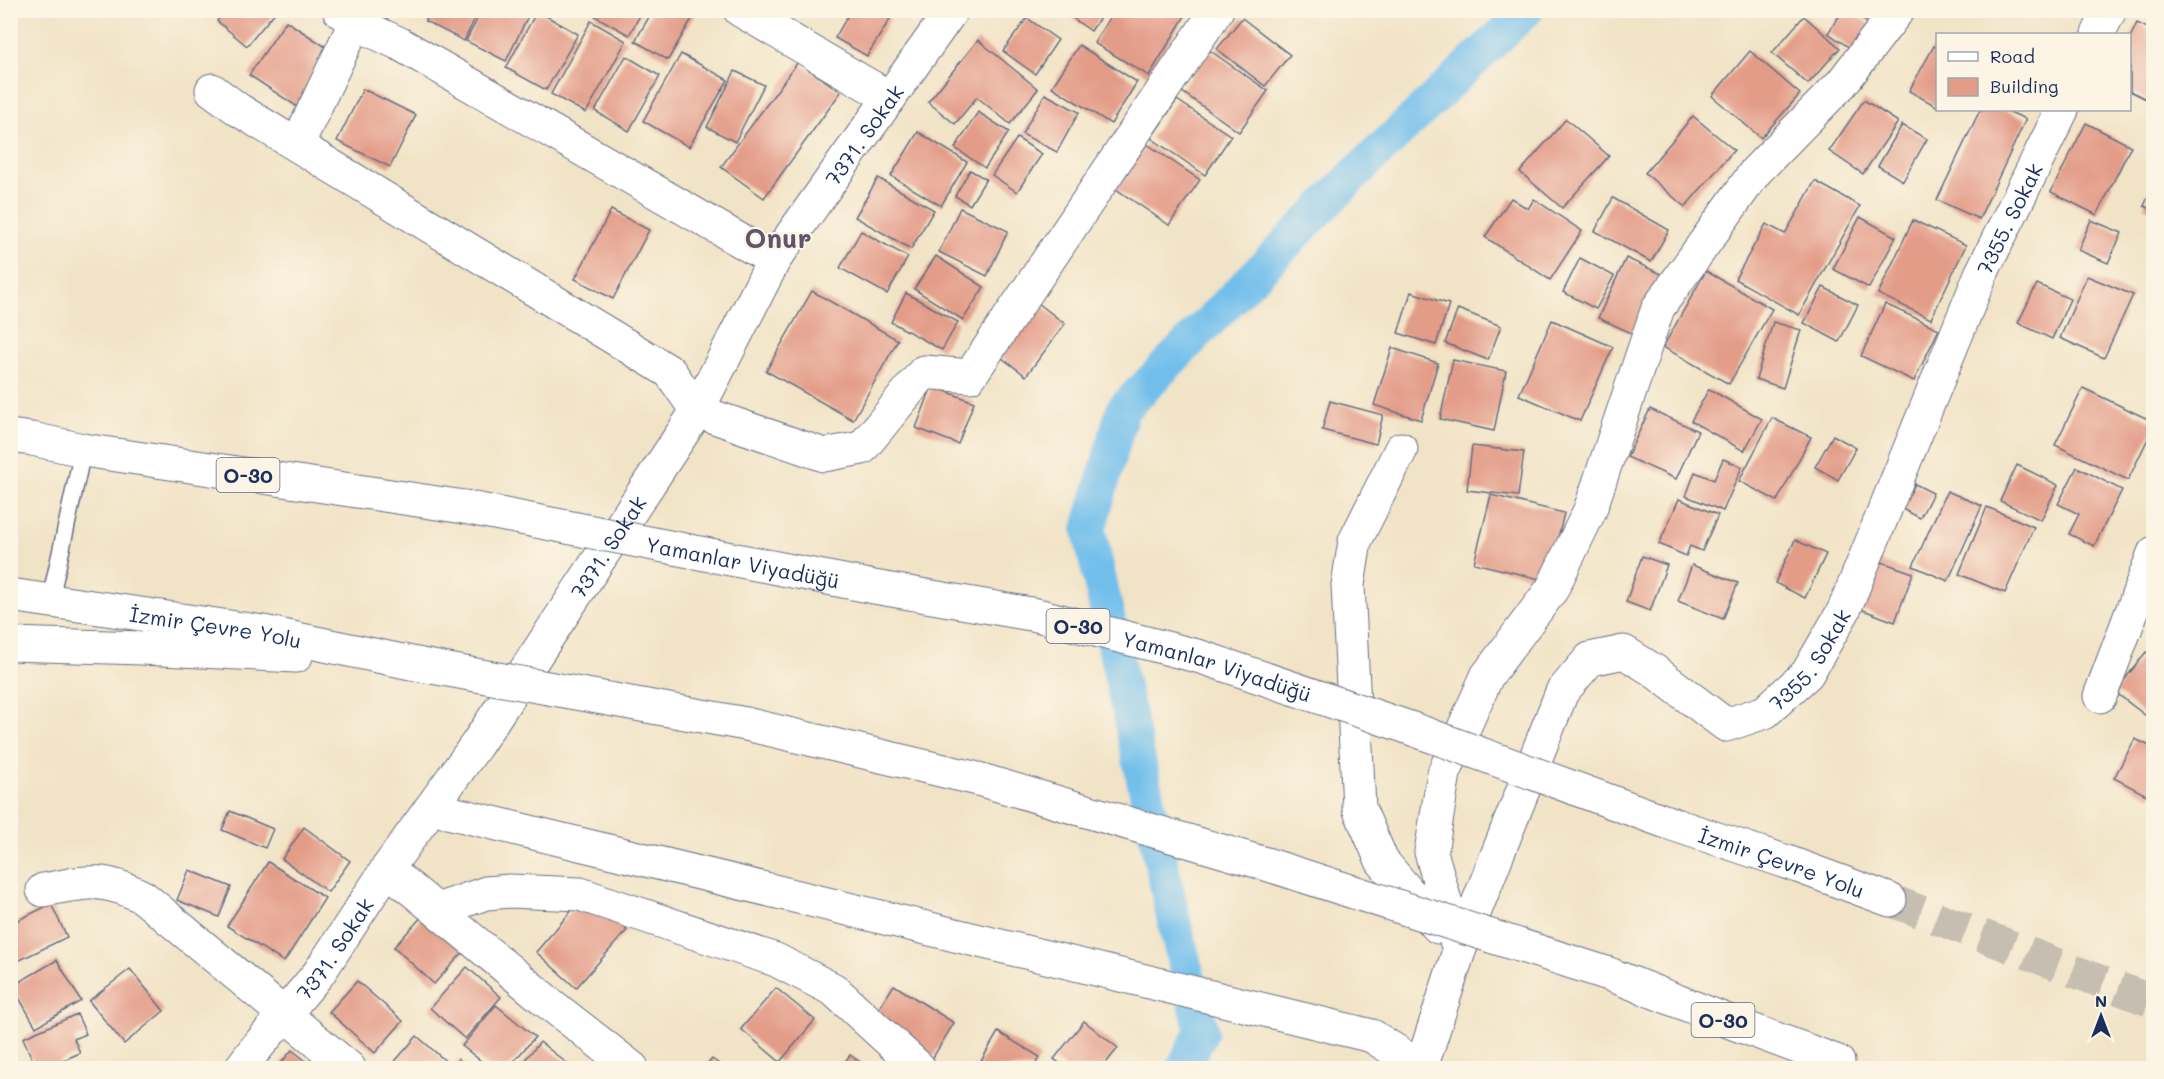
<svg xmlns="http://www.w3.org/2000/svg" width="2164" height="1079" viewBox="0 0 2164 1079" font-family="Mali,sans-serif">
	<style>
		.lines { fill: none; stroke-linecap: round; stroke-linejoin: round }
		.canal { stroke: #72bfec; stroke-width: 34 }
		.building { fill: #e39c88 }
		.highway-tunnel { stroke: #c6bfb1; stroke-width: 33; stroke-dasharray: 33 16; stroke-linecap: butt }
		.lane-casing { stroke: #666e82; stroke-width: 19 }
		.street-casing { stroke: #666e82; stroke-width: 35 }
		.secondary-casing { stroke: #666e82; stroke-width: 35 }
		.highway-casing { stroke: #666e82; stroke-width: 35 }
		.lane { stroke: #fff; stroke-width: 16 }
		.street { stroke: #fff; stroke-width: 33 }
		.secondary { stroke: #fff; stroke-width: 33 }
		.highway { stroke: #fff; stroke-width: 33 }
		.highway-bridge-casing { stroke: #666e82; stroke-width: 35; stroke-linecap: butt }
		.highway-bridge { stroke: #fff; stroke-width: 33 }
		.labels { text-anchor: middle; dominant-baseline: central; stroke-width: 4.5; stroke-linejoin: round; paint-order: stroke }
		.shield { fill: #fcf5e5; stroke: #5e6a86; stroke-width: 1.5 }
		.shield-label { font-size: 20px; font-weight: bold; fill: #1b2f5e }
		.street-label { font-size: 21px; fill: #1b2f5e; stroke: #fcf5e5 }
		.district-label { font-size: 27px; font-weight: bold; fill: #61556d; stroke: #fcf5e5 }
	</style>
	<rect width="100%" height="100%" fill="#fcf5e5"/>
	<filter id="ink" filterUnits="userSpaceOnUse"><feTurbulence type="fractalNoise" baseFrequency=".0167" numOctaves="2"/><feDisplacementMap in="SourceGraphic" scale="12" xChannelSelector="R" yChannelSelector="G"/><feConvolveMatrix kernelMatrix="1 2 1 2 8 2 1 2 1" color-interpolation-filters="sRGB"/></filter>
	<filter id="wash" filterUnits="userSpaceOnUse"><feTurbulence type="fractalNoise" baseFrequency=".008" numOctaves="4" result="noise"/><feDisplacementMap in="SourceGraphic" scale="24" xChannelSelector="R" yChannelSelector="G"/><feGaussianBlur stdDeviation="1.35" result="paint"/><feColorMatrix in="noise" values="0 0 0 0 0 0 0 0 0 0 0 0 0 0 0 0 0 1.4 0 .05"/><feComposite in="paint" operator="in"/></filter>
	<g filter="url(#wash)">
		<rect width="100%" height="100%" fill="#f1e3c6"/>
		<g class="lines">
			<polyline class="canal" points="1183,1068 1202,1031 1175,926 1089,530 1123,409 1358,171 1527,10"/>
		</g>
		<g id="blocks">
			<g class="building">
				<polygon points="226,10 277,10 247,46 217,21"/>
				<polygon points="430,10 479,10 464,41 425,21"/>
				<polygon points="482,10 531,10 506,61 466,41"/>
				<polygon points="598,10 643,10 629,35 595,16"/>
				<polygon points="653,10 697,10 668,60 635,41"/>
				<polygon points="851,10 875,10 890,19 867,56 835,38"/>
				<polygon points="1061,10 1105,10 1091,31"/>
				<polygon points="1114,10 1188,11 1149,76 1094,43"/>
				<polygon points="1843,10 1848,10 1873,27 1856,52 1828,33"/>
				<polygon points="2143,10 2154,10 2154,22 2141,15"/>
				<polygon points="537,11 578,34 546,90 506,68"/>
				<polygon points="1804,16 1840,48 1808,84 1772,53"/>
				<polygon points="1027,18 1058,40 1035,74 1003,51"/>
				<polygon points="1242,18 1290,55 1265,86 1217,49"/>
				<polygon points="286,21 335,53 299,108 249,75"/>
				<polygon points="591,21 626,41 586,113 551,94"/>
				<polygon points="2137,23 2154,31 2154,103 2130,91 2130,38"/>
				<polygon points="978,40 1038,89 1010,124 977,97 955,124 928,102"/>
				<polygon points="1079,45 1137,82 1111,124 1052,87"/>
				<polygon points="1934,46 1938,48 1938,107 1909,91"/>
				<polygon points="1209,50 1268,91 1239,132 1181,91"/>
				<polygon points="1750,51 1800,94 1761,138 1712,96"/>
				<polygon points="681,54 728,80 689,147 643,121"/>
				<polygon points="626,56 660,76 629,131 595,111"/>
				<polygon points="798,62 841,92 764,198 721,167"/>
				<polygon points="735,71 764,85 735,142 707,127"/>
				<polygon points="363,89 416,115 390,167 337,141"/>
				<polygon points="1045,94 1079,112 1057,152 1022,134"/>
				<polygon points="1177,100 1231,136 1205,175 1151,138"/>
				<polygon points="1864,100 1898,122 1863,174 1829,151"/>
				<polygon points="1980,110 2005,110 2026,119 1979,219 1937,200"/>
				<polygon points="978,112 1009,132 985,168 955,148"/>
				<polygon points="1693,116 1734,150 1685,207 1645,173"/>
				<polygon points="1566,119 1609,156 1562,208 1520,172"/>
				<polygon points="2086,123 2131,146 2097,215 2051,192"/>
				<polygon points="1902,125 1927,139 1903,181 1878,166"/>
				<polygon points="918,132 967,162 941,206 891,176"/>
				<polygon points="1017,138 1042,154 1017,192 992,175"/>
				<polygon points="1147,144 1200,180 1169,225 1116,189"/>
				<polygon points="970,170 986,179 970,205 955,196"/>
				<polygon points="878,178 934,210 911,249 855,217"/>
				<polygon points="1815,181 1860,206 1799,315 1735,279 1766,224 1785,234"/>
				<polygon points="2154,184 2154,211 2144,206"/>
				<polygon points="1511,198 1528,209 1534,199 1582,231 1550,280 1485,237"/>
				<polygon points="1613,198 1669,230 1651,262 1595,231"/>
				<polygon points="960,208 1008,231 987,276 939,252"/>
				<polygon points="611,210 649,230 613,299 575,279"/>
				<polygon points="1860,217 1896,237 1869,288 1833,269"/>
				<polygon points="1913,220 1966,245 1931,319 1878,294"/>
				<polygon points="2091,220 2122,233 2108,263 2078,250"/>
				<polygon points="861,231 908,257 887,294 840,268"/>
				<polygon points="936,256 984,287 963,320 914,289"/>
				<polygon points="1580,258 1614,276 1596,309 1563,292"/>
				<polygon points="1626,258 1666,276 1638,336 1598,318"/>
				<polygon points="1706,271 1772,309 1729,384 1663,347"/>
				<polygon points="2087,276 2133,295 2104,358 2060,338"/>
				<polygon points="2037,284 2070,299 2052,339 2018,323"/>
				<polygon points="1823,287 1858,305 1839,342 1804,323"/>
				<polygon points="812,291 898,340 853,420 766,371"/>
				<polygon points="1411,292 1449,304 1436,345 1398,333"/>
				<polygon points="906,293 958,322 942,350 891,322"/>
				<polygon points="1038,303 1065,324 1026,376 990,349"/>
				<polygon points="1885,304 1939,329 1914,381 1861,356"/>
				<polygon points="1458,309 1501,326 1488,360 1445,343"/>
				<polygon points="1552,320 1613,347 1580,421 1519,395"/>
				<polygon points="1773,322 1801,330 1783,388 1756,379"/>
				<polygon points="1392,348 1438,363 1421,420 1374,405"/>
				<polygon points="1453,360 1506,371 1494,431 1440,419"/>
				<polygon points="932,386 974,402 958,444 916,428"/>
				<polygon points="2083,388 2154,422 2154,426 2128,480 2055,445"/>
				<polygon points="1709,389 1762,419 1744,451 1691,421"/>
				<polygon points="1330,401 1383,415 1376,444 1322,430"/>
				<polygon points="1650,409 1698,431 1676,479 1627,457"/>
				<polygon points="1772,418 1811,437 1777,501 1739,481"/>
				<polygon points="1833,435 1856,448 1838,480 1815,467"/>
				<polygon points="1472,446 1524,452 1518,496 1467,490"/>
				<polygon points="1723,459 1742,467 1723,511 1686,496 1695,472 1714,480"/>
				<polygon points="2017,465 2058,485 2041,520 2000,501"/>
				<polygon points="2077,467 2122,490 2094,546 2069,534 2079,514 2058,504"/>
				<polygon points="1915,484 1933,493 1920,518 1902,509"/>
				<polygon points="1947,491 1982,506 1948,581 1913,566"/>
				<polygon points="1491,495 1564,513 1548,581 1474,563"/>
				<polygon points="1679,499 1718,515 1702,551 1690,546 1686,556 1659,544"/>
				<polygon points="1987,507 2034,527 2005,593 1959,574"/>
				<polygon points="1795,540 1826,554 1805,598 1775,583"/>
				<polygon points="1642,556 1667,565 1650,611 1626,602"/>
				<polygon points="1876,560 1913,573 1895,622 1858,608"/>
				<polygon points="1692,565 1738,583 1723,619 1678,601"/>
				<polygon points="2146,652 2154,657 2154,722 2115,692"/>
				<polygon points="2135,739 2154,748 2154,790 2150,797 2114,778"/>
				<polygon points="230,811 273,829 265,848 222,830"/>
				<polygon points="304,827 350,861 328,892 282,859"/>
				<polygon points="268,862 325,898 284,962 227,926"/>
				<polygon points="189,870 231,887 219,917 177,900"/>
				<polygon points="579,902 596,903 627,930 576,988 536,952"/>
				<polygon points="51,904 67,937 14,963 10,955 10,924"/>
				<polygon points="426,912 466,949 434,984 394,947"/>
				<polygon points="57,960 81,1001 36,1027 12,986"/>
				<polygon points="467,967 501,997 465,1039 430,1008"/>
				<polygon points="130,969 164,1011 124,1044 89,1001"/>
				<polygon points="357,981 403,1021 375,1053 329,1012"/>
				<polygon points="894,985 954,1023 932,1059 871,1021"/>
				<polygon points="776,988 815,1020 780,1062 741,1029"/>
				<polygon points="496,1005 535,1037 508,1068 490,1068 462,1046"/>
				<polygon points="77,1014 86,1034 74,1039 80,1053 59,1062 62,1068 36,1068 23,1038"/>
				<polygon points="1084,1021 1118,1048 1102,1068 1066,1068 1054,1059"/>
				<polygon points="998,1032 1040,1057 1033,1068 977,1068"/>
				<polygon points="417,1036 449,1064 445,1068 389,1068"/>
				<polygon points="540,1042 573,1068 518,1068"/>
				<polygon points="292,1050 315,1068 277,1068"/>
				<polygon points="850,1055 869,1068 840,1068"/>
				<polygon points="458,1059 470,1068 451,1068"/>
				<polygon points="712,1059 725,1068 704,1068"/>
			</g>
		</g>
	</g>
	<g filter="url(#ink)">
		<use href="#blocks" fill-opacity="0" stroke="#666e82" stroke-width="1.5"/>
		<g class="lines">
			<polyline class="highway-tunnel" points="1890,900 2154,1002"/>
			<defs>
				<polyline id="lane" points="50,601 83,450"/>
				<g id="street">
					<polyline points="339,10 355,23 400,44 774,260"/>
					<polyline points="740,10 890,98"/>
					<polyline points="212,90 239,110 670,372 697,411 824,455 862,448 924,372 970,376 1217,10"/>
					<polyline points="297,145 355,23 357,10"/>
					<polyline points="1401,449 1355,541 1348,585 1359,808 1382,861 1438,927"/>
					<polyline points="2100,696 2154,553"/>
					<polyline points="387,869 550,1004 632,1068"/>
					<path d="M 43,890 C 87,882 101,876 143,897 L 349,1068"/>
					<polyline points="437,910 486,893 510,891 580,894 776,960 834,990 919,1068"/>
					<polyline points="1458,947 1431,852 1444,773 1487,676 1552,589 1590,510 1658,308 1756,171 1842,83 1898,10"/>
				</g>
				<g id="secondary">
					<polyline points="2098,34 2110,10"/>
					<polyline points="431,808 1372,1036 1422,1068"/>
					<path id="s1" d="M 241,1068 L 253,1052 L 319,973 L 387,869 L 477,744 L 697,411 L 774,260 L 952,10"/>
					<path id="s2" d="M 1421,1068 L 1459,951 L 1562,692 L 1590,659 L 1624,652 L 1653,670 L 1726,725 L 1765,712 L 1807,674 L 1844,610 L 1981,274 L 2062,110"/>
				</g>
				<g id="highway">
					<polyline points="10,436 32,439 83,450 464,507"/>
					<path id="s3" d="M 10,595 L 263,632 L 421,665"/>
					<polyline points="10,644 142,648 296,656"/>
					<path id="s4" d="M 1672,824 L 1787,862 L 1890,900"/>
					<polyline points="1609,974 1733,1023 1838,1062"/>
				</g>
			</defs>
			<use href="#lane" class="lane-casing"/>
			<use href="#street" class="street-casing"/>
			<use href="#secondary" class="secondary-casing"/>
			<use href="#highway" class="highway-casing"/>
			<use href="#lane" class="lane"/>
			<use href="#street" class="street"/>
			<use href="#secondary" class="secondary"/>
			<use href="#highway" class="highway"/>
			<defs>
				<g id="highway-bridge">
					<path id="s5" d="M 464,507 L 874,587 L 1037,615 L 1201,657 L 1407,727 L 1672,824"/>
					<polyline points="421,665 746,724 978,779 1266,864 1609,974"/>
				</g>
			</defs>
			<use href="#highway-bridge" class="highway-bridge-casing"/>
			<use href="#highway-bridge" class="highway-bridge"/>
		</g>
	</g>
	<g class="labels">
		<g class="shield">
			<rect x="216.5" y="458" width="63" height="34" rx="4.5"/>
			<rect x="1046.5" y="609" width="63" height="34" rx="4.5"/>
			<rect x="1691.5" y="1003" width="63" height="34" rx="4.5"/>
		</g>
		<g class="shield-label">
			<text x="248" y="475">O-30</text>
			<text x="1078" y="626">O-30</text>
			<text x="1723" y="1020">O-30</text>
		</g>
		<g class="street-label">
			<text stroke="none"><textPath href="#s1" startOffset="1124">7371. Sokak</textPath></text>
			<text stroke="none"><textPath href="#s2" startOffset="1202">7355. Sokak</textPath></text>
			<text stroke="none"><textPath href="#s1" startOffset="638">7371. Sokak</textPath></text>
			<text stroke="none"><textPath href="#s5" startOffset="284">Yamanlar Viyadüğü</textPath></text>
			<text stroke="none"><textPath href="#s3" startOffset="208">İzmir Çevre Yolu</textPath></text>
			<text stroke="none"><textPath href="#s2" startOffset="716">7355. Sokak</textPath></text>
			<text stroke="none"><textPath href="#s5" startOffset="770">Yamanlar Viyadüğü</textPath></text>
			<text stroke="none"><textPath href="#s4" startOffset="116">İzmir Çevre Yolu</textPath></text>
			<text stroke="none"><textPath href="#s1" startOffset="152">7371. Sokak</textPath></text>
		</g>
		<g class="district-label">
			<text x="778" y="237">Onur</text>
		</g>
	</g>
	<rect width="2164" height="1079" fill="none" stroke="#fcf5e5" stroke-width="36"/>
	<rect x="1936" y="33" width="195" height="78" fill="#fcf5e5" stroke="#a2a6af" stroke-width="1.5"/>
	<rect x="1948" y="52" width="30" height="9" fill="#ffffff" stroke="#a2a6af" stroke-width="1.5"/>
	<text x="1990" y="63" font-size="18" fill="#1b2f5e">Road</text>
	<rect x="1948" y="78" width="30" height="18" fill="#e39c88" stroke="#a2a6af" stroke-width="1.5"/>
	<text x="1990" y="93" font-size="18" fill="#1b2f5e">Building</text>
	<g transform="translate(2101 1016)" stroke="#fcf5e5" stroke-width="4.5" paint-order="stroke">
	<path d="M0-4.5L10 22L0 15L-10 22Z" fill="#1b2f5e"/>
	<text y="-9" font-size="16" font-weight="bold" text-anchor="middle" fill="#1b2f5e">N</text>
	</g>
</svg>
